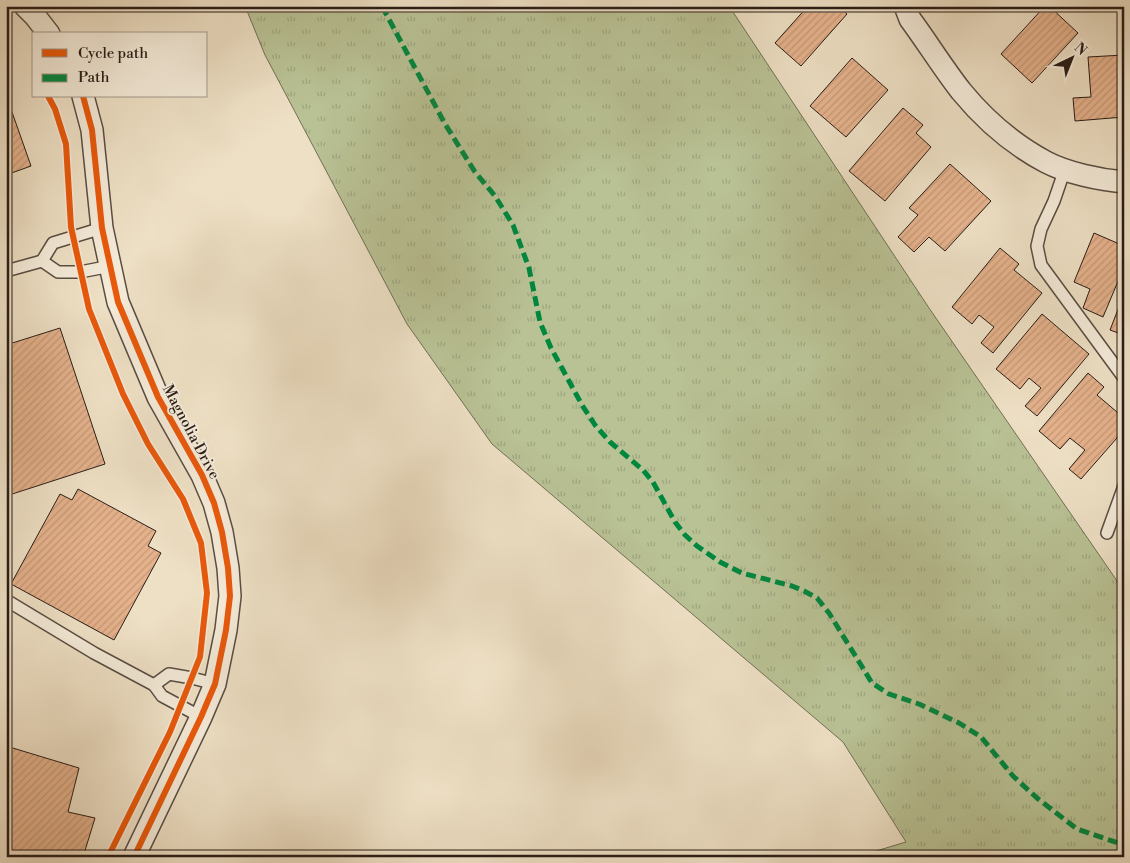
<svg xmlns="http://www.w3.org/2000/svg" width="1130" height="863" viewBox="0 0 1130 863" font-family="'Libre Bodoni',serif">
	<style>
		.grass { fill: url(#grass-tufts); stroke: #717056 }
		.building { fill: url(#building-hatch); stroke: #291d18 }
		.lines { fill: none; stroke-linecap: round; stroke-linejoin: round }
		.service-casing { stroke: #5a4e43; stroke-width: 14 }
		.minor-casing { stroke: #5a4e43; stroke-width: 24 }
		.service { stroke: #f4ebd9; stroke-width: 11 }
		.minor { stroke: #f4ebd9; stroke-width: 21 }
		.quiet { stroke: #00873e; stroke-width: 5; stroke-dasharray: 10 5; stroke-linecap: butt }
		.cycleway-casing { stroke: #f4ebd9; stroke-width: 9 }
		.cycleway { stroke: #e8590c; stroke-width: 6 }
		.labels { text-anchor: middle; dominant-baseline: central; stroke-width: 4; stroke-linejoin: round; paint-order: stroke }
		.street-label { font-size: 15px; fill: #291d18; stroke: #f4ebd9 }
	</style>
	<defs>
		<pattern id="grass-tufts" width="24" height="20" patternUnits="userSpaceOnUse" patternTransform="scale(1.25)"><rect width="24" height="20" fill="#b9c295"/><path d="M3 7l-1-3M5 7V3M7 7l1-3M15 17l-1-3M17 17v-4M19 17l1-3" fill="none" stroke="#9fa680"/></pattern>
		<pattern id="building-hatch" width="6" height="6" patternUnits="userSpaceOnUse" patternTransform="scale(1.25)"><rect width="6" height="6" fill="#e5b28c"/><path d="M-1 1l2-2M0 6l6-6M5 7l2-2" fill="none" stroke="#c49978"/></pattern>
	</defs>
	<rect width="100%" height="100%" fill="#eee0c5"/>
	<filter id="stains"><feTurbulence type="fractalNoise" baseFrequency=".004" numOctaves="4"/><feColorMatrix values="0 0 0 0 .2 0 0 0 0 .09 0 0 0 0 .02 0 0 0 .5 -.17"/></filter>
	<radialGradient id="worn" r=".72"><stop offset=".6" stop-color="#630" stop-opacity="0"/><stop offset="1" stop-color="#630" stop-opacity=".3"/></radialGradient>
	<polygon class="grass" points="245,6 729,6 929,308 1124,591 1124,857 856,857 906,842 843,742 492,444 407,324 265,55"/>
	<g class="building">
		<polygon points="808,6 838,6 847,14 801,66 775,43"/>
		<polygon points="1045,6 1049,6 1078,33 1032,83 1001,54"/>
		<polygon points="1124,55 1124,117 1075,121 1073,98 1091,97 1088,57"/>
		<polygon points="852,58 888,90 846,137 810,106"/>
		<polygon points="6,95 31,166 6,175"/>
		<polygon points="903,108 923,125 916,133 931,147 885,201 849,171"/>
		<polygon points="950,164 991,201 945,251 929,237 914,252 898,237 918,215 909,208"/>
		<polygon points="1094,233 1124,246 1124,267 1103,317 1083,308 1090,289 1074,282"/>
		<polygon points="1000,248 1019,264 1014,270 1042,293 993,353 981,343 994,327 979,315 972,324 952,307"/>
		<polygon points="1124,294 1124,335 1110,330"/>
		<polygon points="1042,314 1089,354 1037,416 1025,406 1041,388 1029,378 1020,389 996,369"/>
		<polygon points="60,328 105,464 6,496 6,345"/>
		<polygon points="1088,373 1104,387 1097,395 1124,418 1124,430 1081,479 1069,469 1085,450 1070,438 1060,449 1039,431"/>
		<polygon points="78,489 156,531 148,546 161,553 114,640 11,584 60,494 72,500"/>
		<polygon points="6,746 79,768 68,812 95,818 83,857 6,857"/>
	</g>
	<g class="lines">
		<defs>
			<g id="service">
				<polyline points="1065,169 1054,201 1041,229 1037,246 1041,265 1124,378"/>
				<polyline points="42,261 53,243 102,228"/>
				<polyline points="6,271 42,261 58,272 80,272 111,266"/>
				<polyline points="1107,533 1124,486"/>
				<polyline points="6,600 94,653 154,685 162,696 201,717"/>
				<polyline points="154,685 169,674 192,678 215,684"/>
			</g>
			<g id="minor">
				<polyline points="25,6 35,16 49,34"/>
				<path d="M 905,6 L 910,19 C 927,42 943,68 961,91 C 984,119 1014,145 1046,162 C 1067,173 1100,180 1124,182"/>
				<polyline points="83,96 92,130 102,228 118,302 158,397 202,475 214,503 222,532 228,568 230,596 226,630 215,684 201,717 134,857"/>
			</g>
		</defs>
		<use href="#service" class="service-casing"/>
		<use href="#minor" class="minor-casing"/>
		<use href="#service" class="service"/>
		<use href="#minor" class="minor"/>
		<polyline class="quiet" points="384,6 384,10 445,124 475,172 495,196 513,225 529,268 540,322 551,348 582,405 595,425 610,442 643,470 653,482 675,522 685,535 697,546 720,562 742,573 792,586 804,591 817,598 829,613 872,683 889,694 919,704 959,723 981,737 1013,776 1037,798 1077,829 1124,845"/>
		<defs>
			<g id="cycleway">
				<polyline points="48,96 55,109 66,144 71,227 89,309 123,394 148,444 183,499 201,543 207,593 200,657 170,732 108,857"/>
				<polyline points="83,96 92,130 102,228 118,302 158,397 202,475 214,503 222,532 228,568 230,596 226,630 215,684 201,717 134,857"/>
			</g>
		</defs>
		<use href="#cycleway" class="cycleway-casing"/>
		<use href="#cycleway" class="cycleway"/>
	</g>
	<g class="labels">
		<g class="street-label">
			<text transform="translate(191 432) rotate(62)">Magnolia Drive</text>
		</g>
	</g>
	<rect width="1130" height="863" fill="none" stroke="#eee0c5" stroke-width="25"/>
	<rect x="8" y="8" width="1115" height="848" fill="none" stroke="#291d18" stroke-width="2.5"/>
	<rect x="12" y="12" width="1105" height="838" fill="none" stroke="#291d18"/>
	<rect x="32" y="32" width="175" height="65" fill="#f4ebd9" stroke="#a3998c"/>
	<rect x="42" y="49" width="25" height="8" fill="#e8590c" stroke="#a3998c"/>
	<text x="78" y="58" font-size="15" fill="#291d18">Cycle path</text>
	<rect x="42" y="74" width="25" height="8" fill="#00873e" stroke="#a3998c"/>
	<text x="78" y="82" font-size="15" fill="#291d18">Path</text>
	<g transform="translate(1072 58) rotate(43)" stroke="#f4ebd9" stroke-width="4" paint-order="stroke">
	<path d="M0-4L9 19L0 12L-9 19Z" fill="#291d18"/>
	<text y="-8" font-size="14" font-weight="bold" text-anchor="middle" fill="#291d18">N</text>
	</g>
	<rect width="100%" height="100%" filter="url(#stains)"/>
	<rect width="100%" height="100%" fill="url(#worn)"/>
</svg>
